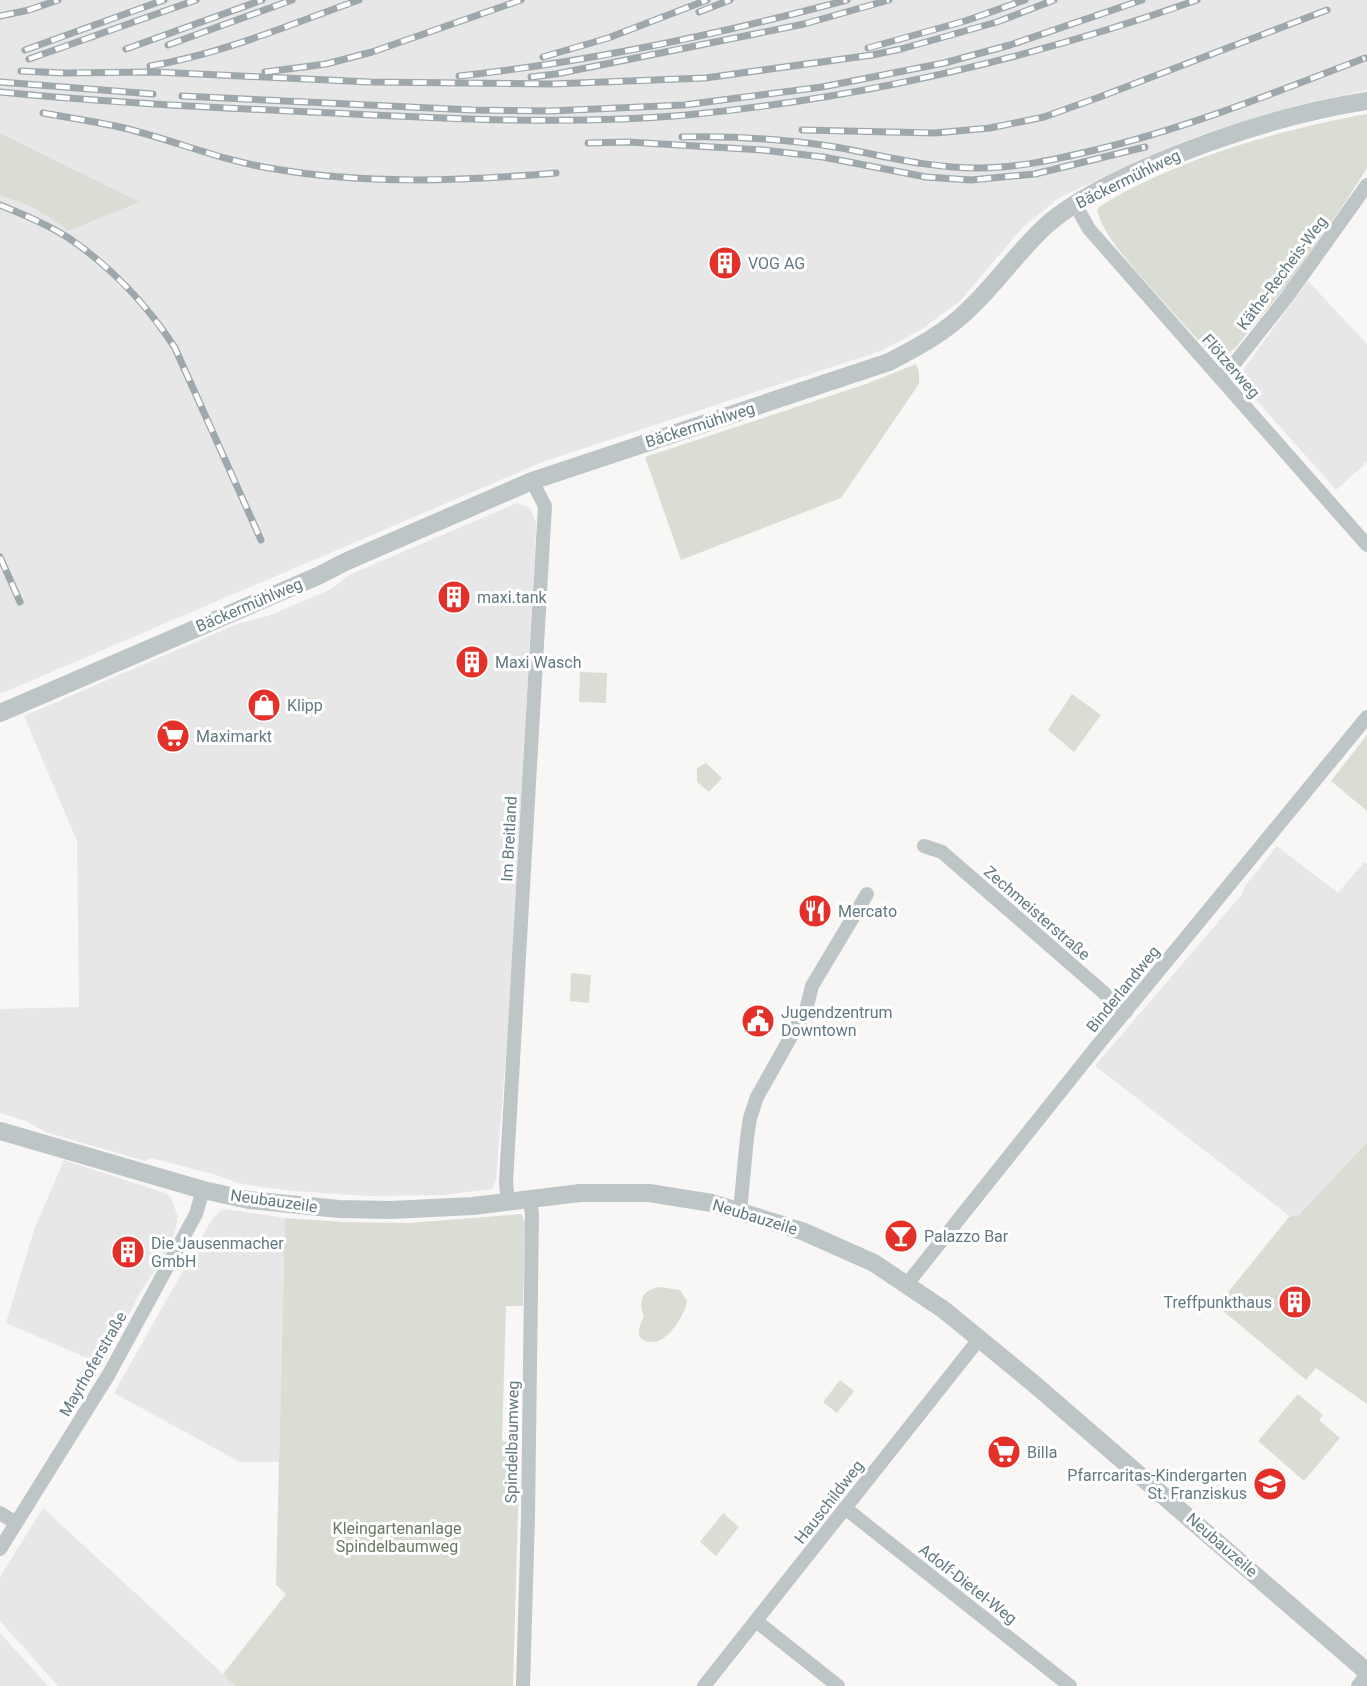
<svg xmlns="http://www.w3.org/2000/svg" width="1367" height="1686" viewBox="0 0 1367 1686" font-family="Roboto,sans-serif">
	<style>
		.built { fill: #e6e7e6 }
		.green { fill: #d9ddd4 }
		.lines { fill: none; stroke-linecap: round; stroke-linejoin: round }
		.minor { stroke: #bec5c7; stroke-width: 14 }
		.tertiary { stroke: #bec5c7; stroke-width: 18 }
		.rail-casing { stroke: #9ea8ac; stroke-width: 7 }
		.rail { stroke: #fff; stroke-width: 4.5; stroke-dasharray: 14; stroke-linecap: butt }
		.labels { text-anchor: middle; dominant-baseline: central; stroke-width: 6; stroke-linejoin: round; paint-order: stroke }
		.street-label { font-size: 16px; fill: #637980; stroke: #fff }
		.poi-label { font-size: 16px; fill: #637980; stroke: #fff; text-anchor: start }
		.park-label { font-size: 16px; fill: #6a7862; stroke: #fff }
	</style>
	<rect width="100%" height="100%" fill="#f8f7f5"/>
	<g class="built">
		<polygon points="0,0 1367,0 1367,90 1295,106 1206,133 1150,155 1059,198 1023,227 960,301 922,329 881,351 545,461 0,694 0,196 18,200 48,215 68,230 7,136 0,133"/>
		<polygon points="1308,281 1367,344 1367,462 1336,490 1242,384 1242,377 1245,367"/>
		<polygon points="517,503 530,508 536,522 536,531 508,1029 496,1180 492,1189 444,1195 369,1196 293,1191 241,1184 213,1174 151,1158 145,1161 45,1132 26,1121 0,1113 0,1009 79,1007 77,841 24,716 237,624 271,615 331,589 351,574"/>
		<polygon points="1277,846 1338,893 1364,862 1367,864 1367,1142 1299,1215 1292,1218 1095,1066 1242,894 1245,886"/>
		<polygon points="64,1160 165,1193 171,1198 178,1217 172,1244 140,1293 103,1365 6,1323 34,1230"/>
		<polygon points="225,1209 285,1218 279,1462 240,1462 114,1393 211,1221 220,1211"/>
		<polygon points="43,1508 223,1674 235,1686 58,1686 0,1621 0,1577"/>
		<polygon points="0,1633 48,1686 0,1686"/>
	</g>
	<g class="green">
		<path d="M 1367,114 L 1367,168 L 1348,198 L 1287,285 L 1236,347 L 1230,352 L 1224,354 L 1209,352 C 1185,326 1161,299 1137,272 C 1121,252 1104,235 1097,210 L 1099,207 C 1173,160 1282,129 1367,114 Z"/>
		<path d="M 0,133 L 139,202 L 68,231 C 48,214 26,202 0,196 Z"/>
		<polygon points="916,364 919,372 919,384 841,498 681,560 645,457 866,384"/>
		<polygon points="580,672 607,673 606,703 579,702"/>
		<polygon points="1072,694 1101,715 1074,752 1048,730"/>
		<polygon points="1367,735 1367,811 1331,781"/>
		<polygon points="706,763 722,778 709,792 697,782 697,768"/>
		<polygon points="571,973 591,975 589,1003 570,1001"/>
		<polygon points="1367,1142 1367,1404 1316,1368 1306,1380 1217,1306 1289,1217 1299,1215"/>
		<polygon points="521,1214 525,1222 523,1306 506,1306 502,1441 520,1443 513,1686 235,1686 223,1674 286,1594 276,1585 285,1218 344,1222 409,1223"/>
		<path d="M 659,1287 L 680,1290 L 687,1301 C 685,1315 667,1344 651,1342 C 634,1341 638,1327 644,1317 C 638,1301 642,1290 659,1287 Z"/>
		<polygon points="840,1380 854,1391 837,1413 823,1402"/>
		<polygon points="1298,1394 1323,1415 1319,1420 1340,1438 1304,1481 1258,1441"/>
		<polygon points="723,1513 739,1527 716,1556 700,1542"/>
	</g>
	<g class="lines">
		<g class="minor">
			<polyline points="1075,204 1089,229 1367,545"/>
			<polyline points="1220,378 1234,364 1287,297 1367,185"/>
			<polyline points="924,846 942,852 1126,1012"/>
			<polyline points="508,1202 506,1182 545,506 532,481"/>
			<polyline points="740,1211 747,1138 750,1118 757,1097 806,1010 812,986 867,894"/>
			<polyline points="907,1284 1097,1046 1367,717"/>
			<polyline points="845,1508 1070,1686"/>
			<polyline points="0,1513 16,1523"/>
			<polyline points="0,1549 109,1374 196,1214 203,1190"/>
			<polyline points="756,1621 838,1686"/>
			<polyline points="523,1686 528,1516 532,1213 529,1199"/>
			<polyline points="704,1686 980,1338"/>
			<polyline points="1358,1686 1367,1674"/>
		</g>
		<g class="tertiary">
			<path d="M 0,713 L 320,575 L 345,562 L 532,481 L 889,362 C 918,347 946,332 969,309 C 998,282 1020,248 1050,222 C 1079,198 1115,181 1149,166 C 1219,136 1291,113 1367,101"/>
			<polyline points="0,1131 203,1190 249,1200 339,1209 391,1210 473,1206 580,1193 649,1193 712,1203 802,1231 874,1263 944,1310 1033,1383 1367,1672"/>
		</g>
		<defs>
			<g id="rail">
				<polyline points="699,12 730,0"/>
				<polyline points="0,16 29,10 58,0"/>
				<polyline points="168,45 292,0"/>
				<polyline points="868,48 965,21 1025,0"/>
				<polyline points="126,49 262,0"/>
				<polyline points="25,50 164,0"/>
				<polyline points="543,57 608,38 707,0"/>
				<polyline points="29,59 196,0"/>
				<path d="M 150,66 C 222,54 291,24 359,0"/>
				<polyline points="21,71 63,73 156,72 370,82 552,84 705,78 872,55 901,49 997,22 1054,0"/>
				<polyline points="265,72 326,64 372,52 521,0"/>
				<path d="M 459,76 C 589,62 720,34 847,0"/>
				<polyline points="531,77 556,74 804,24 889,0"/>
				<polyline points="0,82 153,94"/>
				<path d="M 0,92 C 111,103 223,108 334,113 C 452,119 570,125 687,115 C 862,98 1033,58 1197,0"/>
				<polyline points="182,96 472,110 550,111 684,105 822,87 944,63 1010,45 1142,0"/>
				<path d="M 43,113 C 70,118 98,122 124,128 C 173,140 220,160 269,168 C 364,185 462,181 556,173"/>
				<polyline points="802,130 935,133 990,128 1044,117 1097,98 1327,10"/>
				<path d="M 682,137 C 733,136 785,139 835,147 C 886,156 926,168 979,168 C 1018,168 1057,159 1095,150 C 1188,128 1276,92 1365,58"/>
				<polyline points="588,143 628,142 763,150 823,157 926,177 971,180 1035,174 1145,147"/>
				<path d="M 0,205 C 24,215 49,225 70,239 C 111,267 148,306 175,348 L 261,540"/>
				<polyline points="0,557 20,602"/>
			</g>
		</defs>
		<use href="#rail" class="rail-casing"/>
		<use href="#rail" class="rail"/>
	</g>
	<defs>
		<symbol id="building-disc" viewBox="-11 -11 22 22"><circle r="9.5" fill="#e3312a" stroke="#fff"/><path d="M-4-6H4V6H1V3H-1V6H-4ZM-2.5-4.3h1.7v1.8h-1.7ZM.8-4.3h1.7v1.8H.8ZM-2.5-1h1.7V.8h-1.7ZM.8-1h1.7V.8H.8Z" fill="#fff"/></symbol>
		<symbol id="shop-disc" viewBox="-11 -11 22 22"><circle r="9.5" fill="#e3312a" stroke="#fff"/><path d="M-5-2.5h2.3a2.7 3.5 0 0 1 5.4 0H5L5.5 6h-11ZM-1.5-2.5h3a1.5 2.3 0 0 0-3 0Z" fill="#fff"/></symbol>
		<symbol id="supermarket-disc" viewBox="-11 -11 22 22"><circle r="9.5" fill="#e3312a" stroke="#fff"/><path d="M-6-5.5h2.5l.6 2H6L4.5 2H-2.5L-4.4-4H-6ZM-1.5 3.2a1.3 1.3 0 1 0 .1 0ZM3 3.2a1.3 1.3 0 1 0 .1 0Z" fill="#fff"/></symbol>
		<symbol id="restaurant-disc" viewBox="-11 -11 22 22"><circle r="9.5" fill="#e3312a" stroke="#fff"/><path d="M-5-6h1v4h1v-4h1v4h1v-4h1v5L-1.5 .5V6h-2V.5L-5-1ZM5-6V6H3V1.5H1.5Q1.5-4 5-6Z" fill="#fff"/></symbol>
		<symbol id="civic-disc" viewBox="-11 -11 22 22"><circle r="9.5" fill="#e3312a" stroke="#fff"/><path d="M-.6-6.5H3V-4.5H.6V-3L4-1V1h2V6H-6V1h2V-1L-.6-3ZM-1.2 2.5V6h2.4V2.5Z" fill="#fff"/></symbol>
		<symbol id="bar-disc" viewBox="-11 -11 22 22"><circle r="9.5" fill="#e3312a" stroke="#fff"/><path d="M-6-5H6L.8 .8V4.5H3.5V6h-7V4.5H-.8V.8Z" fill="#fff"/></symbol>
		<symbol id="school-disc" viewBox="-11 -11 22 22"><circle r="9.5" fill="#e3312a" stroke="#fff"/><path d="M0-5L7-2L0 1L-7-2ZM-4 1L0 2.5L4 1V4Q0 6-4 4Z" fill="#fff"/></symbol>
	</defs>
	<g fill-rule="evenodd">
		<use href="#building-disc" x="706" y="244" width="38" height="38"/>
		<use href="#building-disc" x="435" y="578" width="38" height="38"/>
		<use href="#building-disc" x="453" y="643" width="38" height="38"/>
		<use href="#shop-disc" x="245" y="686" width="38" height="38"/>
		<use href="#supermarket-disc" x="154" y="717" width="38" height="38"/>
		<use href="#restaurant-disc" x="796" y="892" width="38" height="38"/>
		<use href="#civic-disc" x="739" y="1002" width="38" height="38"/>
		<use href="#bar-disc" x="882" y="1217" width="38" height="38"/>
		<use href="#building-disc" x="109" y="1233" width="38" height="38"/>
		<use href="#building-disc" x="1276" y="1283" width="38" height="38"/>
		<use href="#supermarket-disc" x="985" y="1433" width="38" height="38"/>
		<use href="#school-disc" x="1251" y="1465" width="38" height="38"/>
	</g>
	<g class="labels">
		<g class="street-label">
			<text transform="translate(1128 179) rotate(-26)">Bäckermühlweg</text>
			<text transform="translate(1282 273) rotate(-53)">Käthe-Recheis-Weg</text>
			<text transform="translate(1231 366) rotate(49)">Flötzerweg</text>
			<text transform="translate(700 425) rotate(-18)">Bäckermühlweg</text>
			<text transform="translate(249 605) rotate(-23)">Bäckermühlweg</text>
			<text transform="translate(509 839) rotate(-87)">Im Breitland</text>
			<text transform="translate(1037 913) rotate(41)">Zechmeisterstraße</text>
			<text transform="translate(1123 989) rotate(-51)">Binderlandweg</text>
			<text transform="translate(274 1201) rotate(8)">Neubauzeile</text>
			<text transform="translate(755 1217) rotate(17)">Neubauzeile</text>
			<text transform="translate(93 1364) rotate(-60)">Mayrhoferstraße</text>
			<text transform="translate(512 1442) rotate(-89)">Spindelbaumweg</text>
			<text transform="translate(829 1502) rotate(-52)">Hauschildweg</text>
			<text transform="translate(1222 1545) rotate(41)">Neubauzeile</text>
			<text transform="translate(968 1584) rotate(38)">Adolf-Dietel-Weg</text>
		</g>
		<g class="poi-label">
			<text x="748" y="263">VOG AG</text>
			<text x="477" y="597">maxi.tank</text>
			<text x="495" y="662">Maxi Wasch</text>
			<text x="287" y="705">Klipp</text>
			<text x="196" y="736">Maximarkt</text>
			<text x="838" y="911">Mercato</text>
			<text x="781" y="1012">Jugendzentrum<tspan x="781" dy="18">Downtown</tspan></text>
			<text x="924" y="1236">Palazzo Bar</text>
			<text x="151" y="1243">Die Jausenmacher<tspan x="151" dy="18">GmbH</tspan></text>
			<text x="1272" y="1302" text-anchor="end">Treffpunkthaus</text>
			<text x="1027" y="1452">Billa</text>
			<text x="1247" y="1475" text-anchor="end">Pfarrcaritas-Kindergarten<tspan x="1247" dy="18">St. Franziskus</tspan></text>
		</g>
		<g class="park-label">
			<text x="397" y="1528">Kleingartenanlage<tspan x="397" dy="18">Spindelbaumweg</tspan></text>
		</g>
	</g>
</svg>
